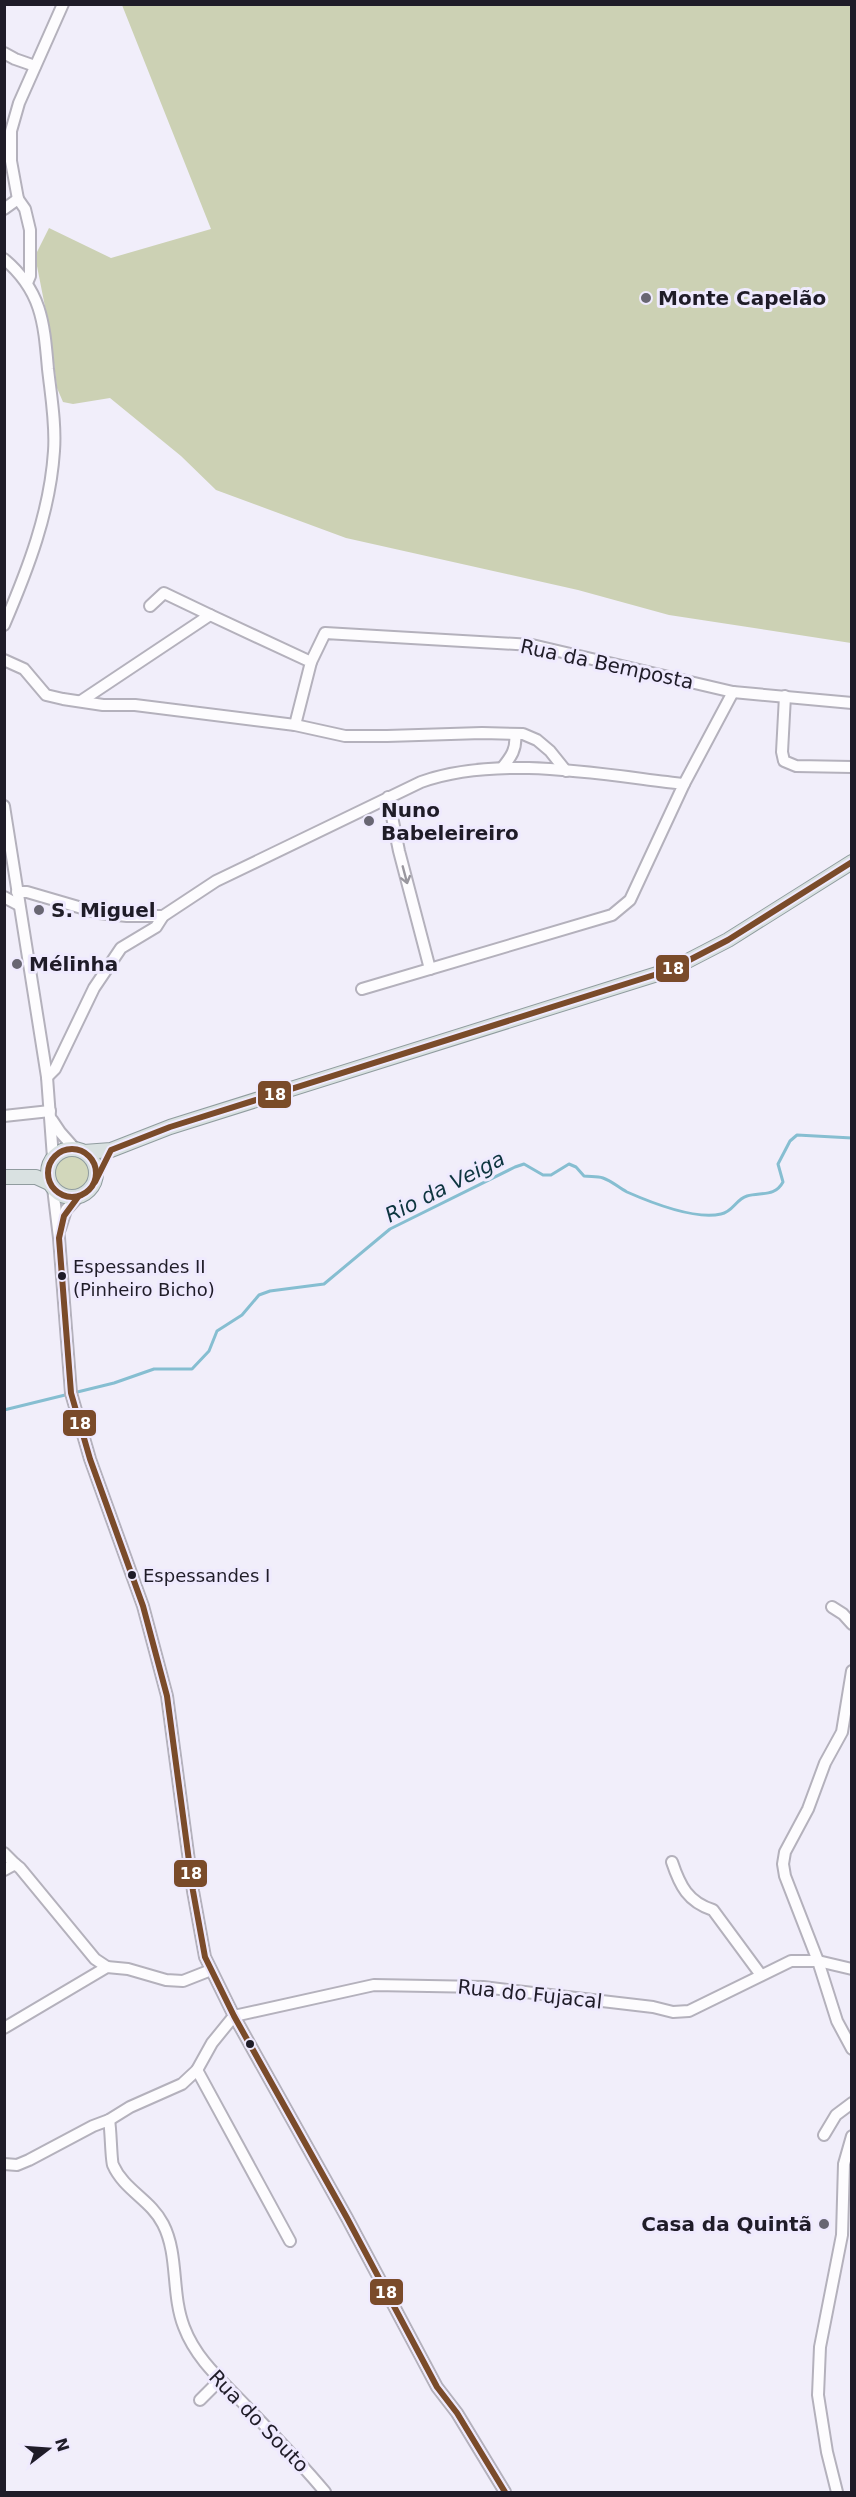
<svg xmlns="http://www.w3.org/2000/svg" width="856" height="2497" viewBox="0 0 856 2497" font-family="'DejaVu Sans',sans-serif">
	<style>
		.green { fill: #d2d7bb }
		.forest { fill: #ccd1b4 }
		.lines { fill: none; stroke-linecap: round; stroke-linejoin: round }
		.stream { stroke: #86bed1; stroke-width: 3 }
		.minor-casing { stroke: #b4b1bc; stroke-width: 14 }
		.major-casing { stroke: #909c9f; stroke-width: 16 }
		.minor { stroke: #fdfcfe; stroke-width: 10 }
		.major { stroke: #d9e1e1; stroke-width: 14 }
		.bus-1-casing { stroke: #efeafe; stroke-width: 10 }
		.bus-1 { stroke: #7a4b2a; stroke-width: 6 }
		.oneway { stroke: #99979e }
		.poi-dot { fill: #686672; stroke: #efeafe; stroke-width: 2 }
		.bus-dot { fill: #1f1c28; stroke: #efeafe; stroke-width: 2 }
		.labels { text-anchor: middle; dominant-baseline: central; stroke-width: 6; stroke-linejoin: round; paint-order: stroke }
		.bus-label { font-size: 18px; fill: #1f1c28; stroke: #efeafe; text-anchor: start }
		.poi-label { font-size: 20px; font-weight: bold; fill: #1f1c28; stroke: #efeafe; text-anchor: start }
		.street-label { font-size: 20px; fill: #1f1c28; stroke: #efeafe }
		.water-label { font-size: 21px; font-style: italic; fill: #0d353f; stroke: #efeafe }
		.line-badge { stroke: #efeafe; stroke-width: 2 }
		.badge-label { font-size: 16px; text-anchor: middle; font-weight: bold; fill: #fff }
	</style>
	<rect width="100%" height="100%" fill="#f1eefa"/>
	<circle class="green" cx="72" cy="1174" r="18"/>
	<polygon class="forest" points="122,5 851,5 851,643 669,615 578,590 346,538 216,490 181,456 110,398 73,404 63,402 57,388 51,337 35,256 49,228 111,258 211,229"/>
	<g class="lines">
		<path class="stream" d="M 4,1410 L 114,1383 L 154,1369 L 192,1369 L 209,1351 L 217,1331 L 242,1315 L 259,1295 L 270,1291 L 324,1284 L 390,1229 L 515,1167 L 524,1164 L 543,1175 L 551,1175 L 569,1164 L 576,1167 L 584,1176 C 590,1177 597,1176 603,1178 C 612,1181 619,1188 627,1192 C 652,1203 694,1220 721,1214 C 733,1212 736,1199 747,1196 C 761,1192 775,1197 783,1182 L 778,1164 L 790,1141 L 797,1135 L 852,1138"/>
		<defs>
			<g id="minor">
				<polyline points="4,53 15,59 35,66"/>
				<polyline points="4,209 18,199"/>
				<path d="M 4,259 C 42,291 44,323 48,369 C 51,396 56,424 54,451 C 50,512 28,569 4,625"/>
				<polyline points="27,283 30,276 30,230 25,209 18,199 11,161 11,131 19,103 63,4"/>
				<polyline points="210,615 311,662 295,725"/>
				<polyline points="4,660 24,669 46,695 63,699 103,705 135,705 295,725 345,736 387,736 482,733 523,734 537,740 550,751 566,771"/>
				<polyline points="311,662 325,633 532,645 733,692 852,703"/>
				<polyline points="785,696 782,752 784,761 796,766 852,767"/>
				<polyline points="81,701 210,615 164,593 150,606"/>
				<path d="M 502,768 C 511,757 517,749 515,734"/>
				<polyline points="684,784 733,692"/>
				<polyline points="388,797 399,851 430,969"/>
				<polyline points="4,806 47,1077 53,1158"/>
				<polyline points="17,892 27,892 99,913 127,916 163,916"/>
				<polyline points="4,897 19,905"/>
				<path d="M 47,1077 L 55,1069 L 94,988 L 121,948 L 156,927 L 163,916 L 216,881 L 421,782 C 499,754 603,775 684,784 L 630,900 L 612,915 L 362,989"/>
				<polyline points="4,1116 50,1111"/>
				<polyline points="52,1120 60,1132 75,1149"/>
				<polyline points="53,1188 59,1238 71,1393 90,1459 143,1606 167,1696 193,1891 205,1957 234,2016 347,2218 437,2387 457,2413 505,2492"/>
				<polyline points="60,1229 66,1210 78,1197"/>
				<polyline points="832,1607 843,1614 852,1624"/>
				<polyline points="852,1671 842,1732 825,1763 808,1809 785,1852 783,1864 785,1876 818,1961 837,2021 852,2049"/>
				<polyline points="4,1853 15,1864"/>
				<path d="M 672,1862 C 680,1886 688,1902 713,1910 L 761,1975"/>
				<polyline points="4,1870 15,1864 20,1868 95,1959 107,1967"/>
				<polyline points="234,2016 374,1985 483,1987 653,2007 673,2012 689,2011 791,1961 818,1961 852,1969"/>
				<polyline points="4,2028 107,1967 128,1969 166,1980 183,1981 211,1970"/>
				<polyline points="197,2070 290,2241"/>
				<path d="M 109,2120 C 111,2130 111,2160 113,2165 C 124,2190 151,2200 163,2224 C 179,2255 171,2294 184,2327 C 196,2359 221,2380 245,2405 C 272,2433 300,2462 325,2492"/>
				<polyline points="824,2135 836,2115 852,2103"/>
				<polyline points="4,2164 17,2165 29,2160 93,2126 109,2120 130,2107 182,2084 197,2070 212,2043 234,2016"/>
				<polyline points="200,2400 213,2387 217,2378"/>
				<polyline points="837,2492 827,2452 818,2395 820,2347 842,2235 844,2164 852,2136"/>
			</g>
			<g id="major">
				<circle cx="72" cy="1173" r="24"/>
				<polyline points="84,1152 111,1150 170,1127 670,970 728,940 852,862"/>
				<polyline points="4,1177 36,1177 49,1183"/>
			</g>
		</defs>
		<use href="#minor" class="minor-casing"/>
		<use href="#major" class="major-casing"/>
		<use href="#minor" class="minor"/>
		<use href="#major" class="major"/>
		<defs>
			<g id="bus-1">
				<circle cx="72" cy="1173" r="24"/>
				<polyline points="95,1182 111,1150 170,1127 670,970 728,940 852,862"/>
				<polyline points="78,1197 64,1216 59,1238 71,1393 90,1459 143,1606 167,1696 193,1891 205,1957 234,2016 347,2218 437,2387 457,2413 505,2492"/>
			</g>
		</defs>
		<use href="#bus-1" class="bus-1-casing"/>
		<use href="#bus-1" class="bus-1"/>
	</g>
	<defs><path id="oneway-shaft" d="M-6 0H5M1.5-3L5.5 0L1.5 3" fill="none" stroke-width="1.6" stroke-linecap="round" stroke-linejoin="round" transform="scale(1.5)"/></defs>
	<use class="oneway" href="#oneway-shaft" transform="translate(405 875) rotate(75)"/>
	<g class="poi-dot">
		<circle cx="646" cy="298" r="6"/>
		<circle cx="369" cy="821" r="6"/>
		<circle cx="39" cy="910" r="6"/>
		<circle cx="17" cy="964" r="6"/>
		<circle cx="824" cy="2224" r="6"/>
	</g>
	<g class="bus-dot">
		<circle cx="62" cy="1276" r="5"/>
		<circle cx="132" cy="1575" r="5"/>
		<circle cx="250" cy="2044" r="5"/>
	</g>
	<g class="labels">
		<g class="bus-label">
			<text x="73" y="1266">Espessandes II<tspan x="73" dy="23">(Pinheiro Bicho)</tspan></text>
			<text x="143" y="1575">Espessandes I</text>
		</g>
		<g class="poi-label">
			<text x="658" y="298">Monte Capelão</text>
			<text x="381" y="810">Nuno<tspan x="381" dy="23">Babeleireiro</tspan></text>
			<text x="51" y="910">S. Miguel</text>
			<text x="29" y="964">Mélinha</text>
			<text x="812" y="2224" text-anchor="end">Casa da Quintã</text>
		</g>
		<g class="street-label">
			<text transform="translate(607 664) rotate(12)">Rua da Bemposta</text>
			<text transform="translate(530 1994) rotate(6)">Rua do Fujacal</text>
			<text transform="translate(259 2421) rotate(46)">Rua do Souto</text>
		</g>
		<g class="water-label">
			<text transform="translate(445 1187) rotate(-27)">Rio da Veiga</text>
		</g>
	</g>
	<g class="line-badge">
		<rect x="655" y="954" width="35" height="29" rx="6" fill="#7a4b2a"/>
		<rect x="257" y="1080" width="35" height="29" rx="6" fill="#7a4b2a"/>
		<rect x="62" y="1409" width="35" height="28" rx="6" fill="#7a4b2a"/>
		<rect x="173" y="1859" width="35" height="29" rx="6" fill="#7a4b2a"/>
		<rect x="369" y="2278" width="35" height="28" rx="6" fill="#7a4b2a"/>
	</g>
	<g class="badge-label">
		<text x="673" y="974">18</text>
		<text x="275" y="1100">18</text>
		<text x="80" y="1429">18</text>
		<text x="191" y="1879">18</text>
		<text x="386" y="2298">18</text>
	</g>
	<rect width="856" height="2497" fill="none" stroke="#1f1c28" stroke-width="12"/>
	<g transform="translate(48 2449) rotate(73)" stroke="#efeafe" stroke-width="4.5" paint-order="stroke">
	<path d="M0-4.5L10 22L0 15L-10 22Z" fill="#1f1c28"/>
	<text y="-9" font-size="16" font-weight="bold" text-anchor="middle" fill="#1f1c28">N</text>
	</g>
</svg>
